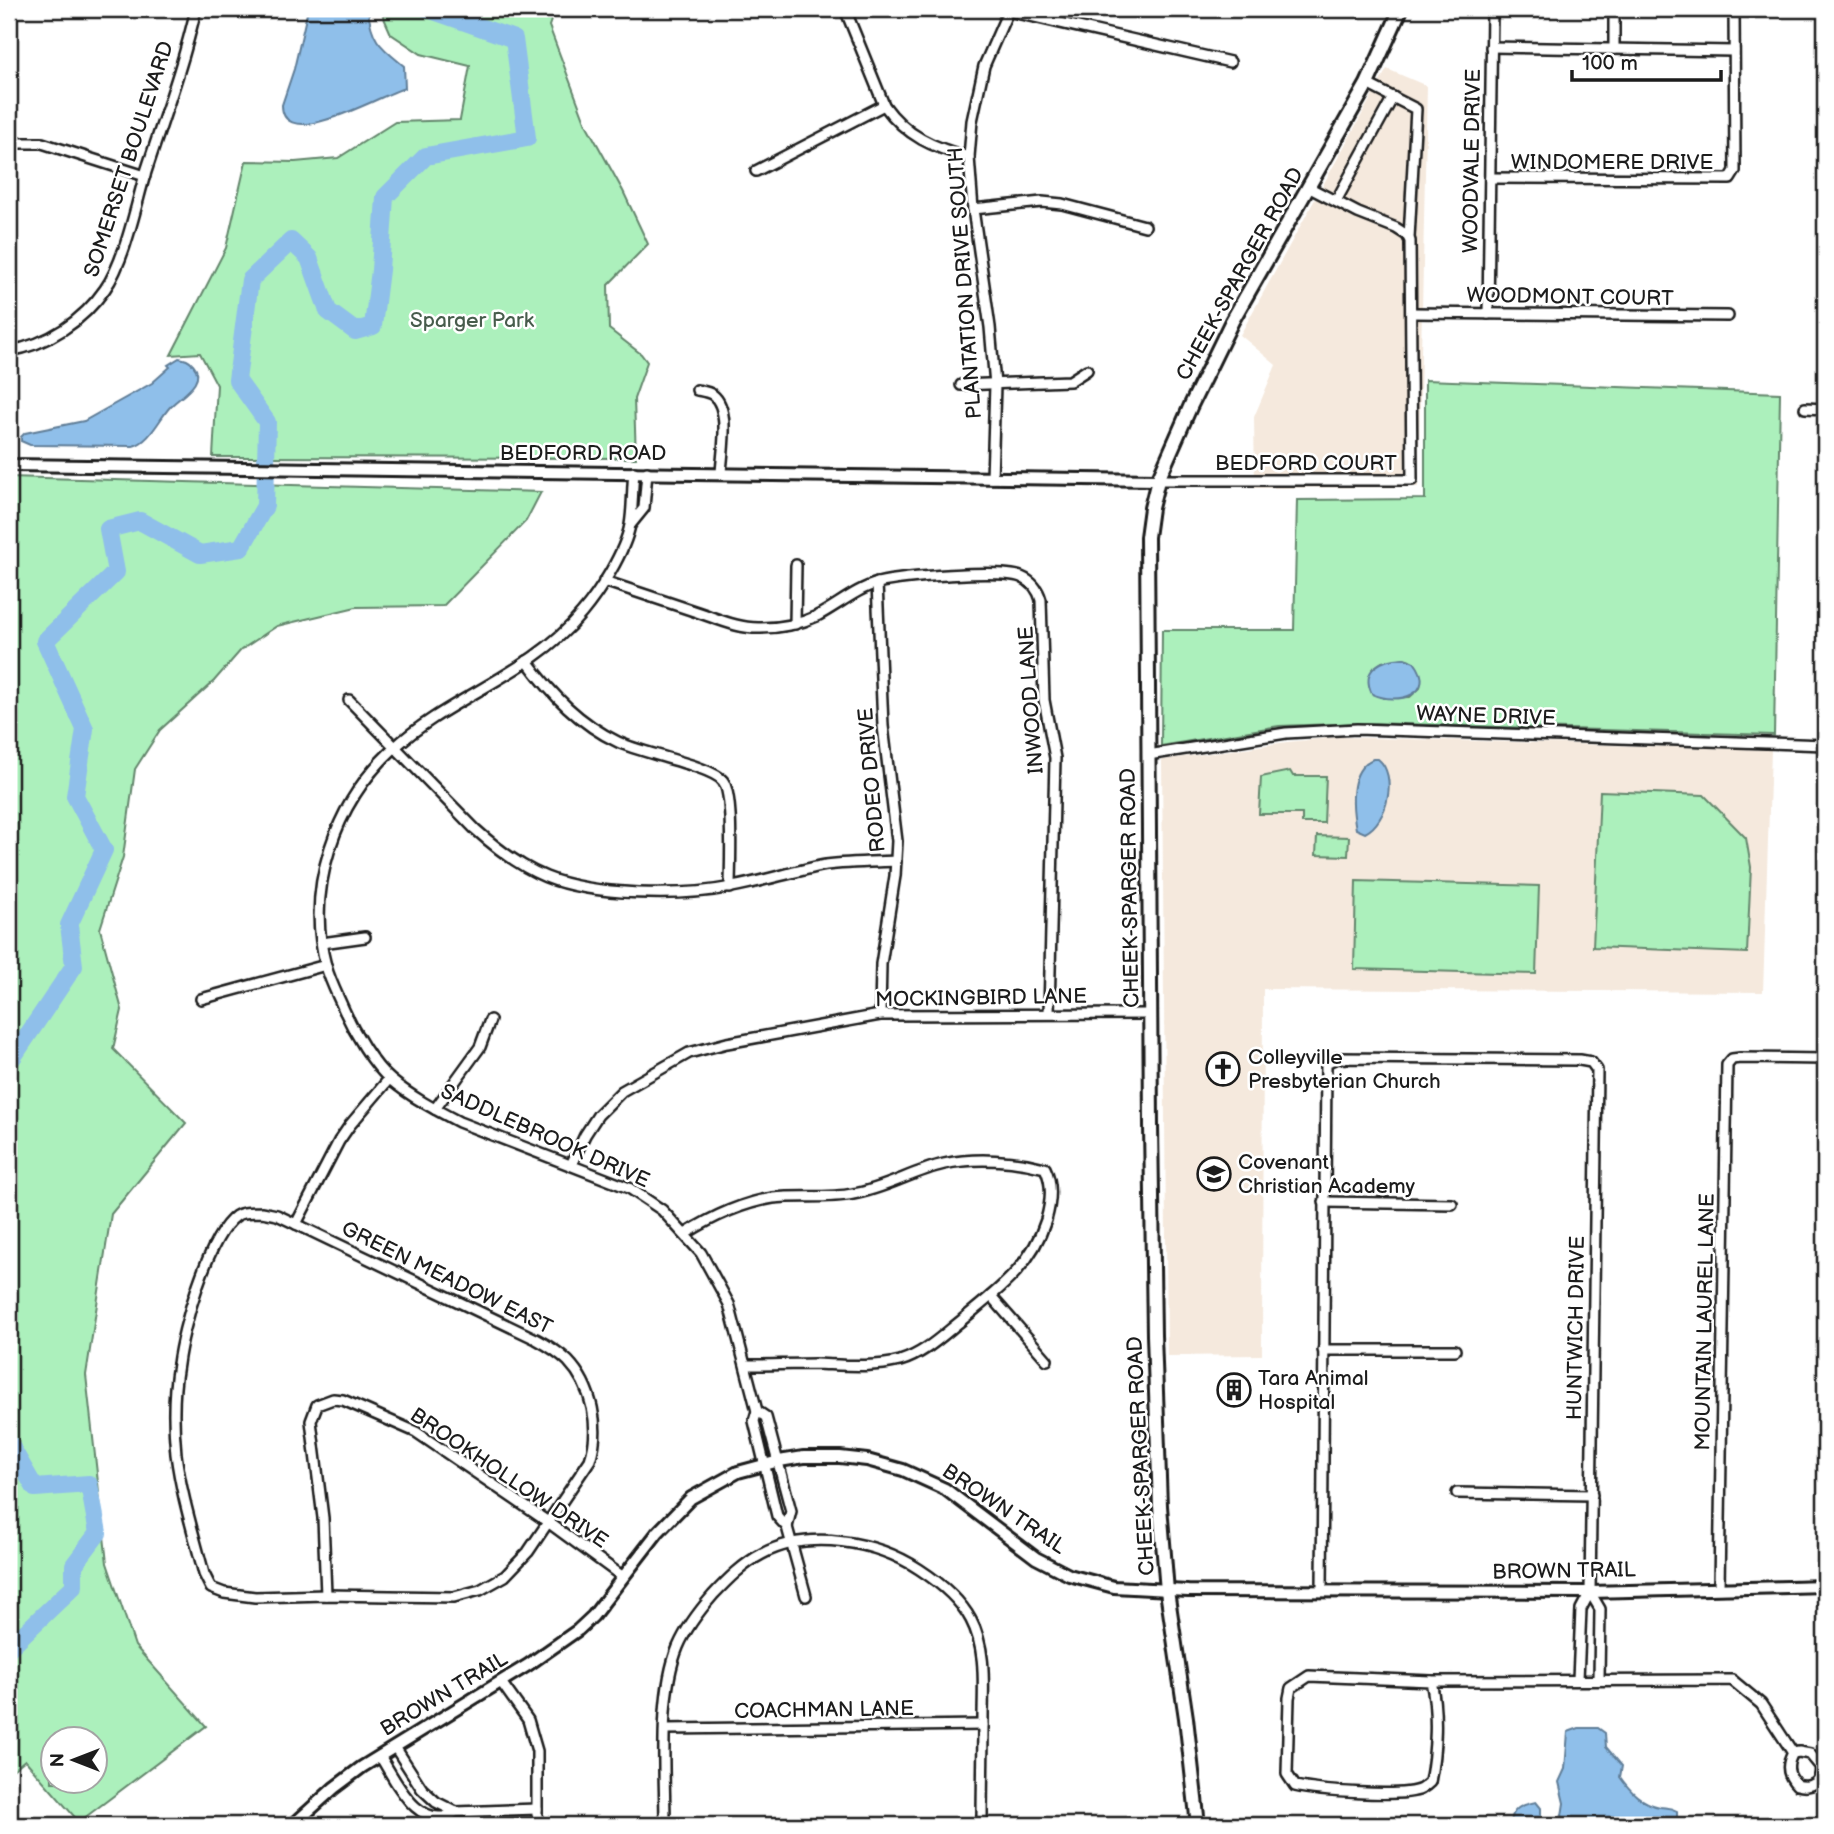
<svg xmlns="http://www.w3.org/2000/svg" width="1834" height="1834" viewBox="0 0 1834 1834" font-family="'Balsamiq Sans',sans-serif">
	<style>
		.built { fill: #f5e9dd }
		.green { fill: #acf0bc; stroke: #64866c; stroke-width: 2; fill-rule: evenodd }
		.water { fill: #8fbfea; stroke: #617e98; stroke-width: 2 }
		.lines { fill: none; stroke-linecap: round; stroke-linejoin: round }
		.river { stroke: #8fbfea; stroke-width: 18 }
		.minor-casing { stroke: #1c1c1c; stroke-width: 14 }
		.tertiary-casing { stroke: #1c1c1c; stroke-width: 16 }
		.secondary-casing { stroke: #1c1c1c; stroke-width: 18 }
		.minor { stroke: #fff; stroke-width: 9 }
		.tertiary { stroke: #fff; stroke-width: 10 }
		.secondary { stroke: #fff; stroke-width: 12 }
		.labels { text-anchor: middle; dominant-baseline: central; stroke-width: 5; stroke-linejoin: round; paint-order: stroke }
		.street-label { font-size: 21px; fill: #1c1c1c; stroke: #fff }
		.park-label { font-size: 21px; fill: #475c4c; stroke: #fff }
		.poi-label { font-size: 21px; fill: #1c1c1c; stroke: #fff; text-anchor: start }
	</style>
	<rect width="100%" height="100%" fill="#fff"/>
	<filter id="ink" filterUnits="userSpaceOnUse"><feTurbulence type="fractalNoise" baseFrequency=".0143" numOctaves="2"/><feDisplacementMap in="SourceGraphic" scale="14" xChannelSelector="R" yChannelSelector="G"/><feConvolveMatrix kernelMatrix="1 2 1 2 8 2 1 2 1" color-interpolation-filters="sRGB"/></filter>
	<g filter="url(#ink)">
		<g class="built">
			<polygon points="1387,69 1427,86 1418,487 1255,488 1254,417 1276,365 1240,335"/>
			<polygon points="1339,737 1771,750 1763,992 1263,989 1262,1355 1167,1356 1162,760 1287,742"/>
		</g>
		<g class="green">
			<polygon points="380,9 555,9 549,26 586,124 623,191 648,244 608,285 609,329 641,354 647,362 634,399 636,458 213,457 217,385 200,353 171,355 226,248 246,161 295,162 338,158 395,122 460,120 470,66 421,54 391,34"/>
			<path d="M 1425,380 L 1780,393 L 1774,735 L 1367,723 L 1279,726 L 1161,746 L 1162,630 L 1294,630 L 1297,500 L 1425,499 ZM 1404,658 C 1419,661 1421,674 1420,688 L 1410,697 L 1383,698 L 1372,669 L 1382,662 Z"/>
			<path d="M 9,477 L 541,492 L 526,521 L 443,606 L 356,607 L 277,626 L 241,650 L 214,681 L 160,730 L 135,769 L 123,857 L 100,929 L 122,1010 L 113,1049 L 186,1123 L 111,1214 L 86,1375 L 107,1563 L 135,1646 L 206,1726 L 79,1822 L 25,1760 L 9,1773 ZM 52,1740 L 94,1740 L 94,1782 L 52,1782 Z"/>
			<polygon points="1290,771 1293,776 1326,776 1324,823 1302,823 1302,814 1259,814 1261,777"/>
			<polygon points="1600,791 1704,795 1746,838 1751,867 1747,953 1593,947"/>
			<polygon points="1317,836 1349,837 1348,856 1316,855"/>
			<polygon points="1356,881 1539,886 1536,974 1354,969"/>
		</g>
		<g class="water">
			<path d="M 308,9 L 368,9 C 371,41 381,47 404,66 L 405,88 C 388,91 282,155 282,105 L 294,69 Z"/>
			<path d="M 179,358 C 185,359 189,360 193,365 C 208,382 180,396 170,407 C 159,419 150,442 133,446 L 30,445 L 21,441 L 21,437 L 25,433 L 84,421 L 152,383 L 170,367 L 168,365 Z"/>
			<path d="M 1404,658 L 1414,662 C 1439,694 1397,706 1372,694 C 1360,669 1381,659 1404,658 Z"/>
			<path d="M 1373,759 L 1378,759 C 1398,775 1388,822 1365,833 L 1356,829 C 1352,808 1347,770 1373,759 Z"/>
			<path d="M 1579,1728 L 1598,1728 L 1605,1733 L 1606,1747 L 1622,1766 L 1620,1777 C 1630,1791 1642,1804 1660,1807 C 1667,1808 1670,1807 1677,1811 L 1677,1825 L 1555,1825 L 1561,1822 L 1564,1803 L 1559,1782 L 1565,1769 L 1568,1732 Z"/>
			<path d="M 1536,1802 L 1541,1808 L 1541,1824 L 1544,1825 L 1511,1825 C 1511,1808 1521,1805 1536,1802 Z"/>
		</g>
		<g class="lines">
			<g class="river">
				<polyline points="9,1063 74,966 69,925 104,850 75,796 85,729 45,641 116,572 108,529 140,521 200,554 241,548 265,506 267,422 237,380 250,280 291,241 309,258 328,311 355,331 373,326 380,270 385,197 426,156 527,138 514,39 428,9"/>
				<polyline points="9,1443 35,1488 89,1484 98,1533 74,1565 74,1586 9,1648"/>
			</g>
			<defs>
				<g id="minor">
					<path d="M 845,9 L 884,105 C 906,136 934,148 969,157"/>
					<polyline points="1614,9 1614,49"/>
					<polyline points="1008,11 1230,62"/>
					<polyline points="1491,47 1734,51"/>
					<polyline points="1367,84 1416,109 1409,238"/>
					<polyline points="9,143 42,143 145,176"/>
					<polyline points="756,171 884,105"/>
					<polyline points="1490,178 1730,179 1735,171 1734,9"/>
					<polyline points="1336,201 1393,97"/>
					<polyline points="973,209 1042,202 1062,204 1145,226"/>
					<polyline points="1412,313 1728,316"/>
					<polyline points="1488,314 1492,9"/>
					<path d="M 9,351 C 47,345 83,321 105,289 C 124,262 135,210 144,178 C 162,122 183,66 196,9"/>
					<polyline points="961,385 1070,381 1087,370"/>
					<path d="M 697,390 C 702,391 709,392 713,395 C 731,409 722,453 721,473"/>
					<polyline points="1805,408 1825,409"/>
					<path d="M 634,472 C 632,490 633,508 630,525 C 625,552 599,593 582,613 C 531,675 450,696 393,749 C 335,803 305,888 326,966 C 330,981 338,996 344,1010 C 354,1032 373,1065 391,1080 C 411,1097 436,1110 459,1122 L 629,1188 L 662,1210 L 701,1253 L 729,1304 L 757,1411 L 754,1421 L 777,1516 L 787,1527 L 806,1596"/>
					<polyline points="992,478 995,385 990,327 973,209 969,157 972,121 984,66 1009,9"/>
					<polyline points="1158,480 1412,480 1410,241 1407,235 1396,228 1358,213 1308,187"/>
					<polyline points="631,524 644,508 647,472"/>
					<path d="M 604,581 C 634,591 664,601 694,611 C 716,618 738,629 761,628 C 780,628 800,624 817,616 C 838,605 856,589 878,583 C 903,577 999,569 1021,577 C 1031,581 1038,589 1041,600 L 1044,700 L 1055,758 L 1049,1013"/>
					<polyline points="877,583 883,726 897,841 895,876 881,964 880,1015"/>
					<polyline points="795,624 796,565"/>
					<path d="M 527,661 C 552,695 580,724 618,742 C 640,753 712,766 723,781 C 734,795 730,867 730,888"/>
					<path d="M 349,700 L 475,829 C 496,848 519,866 546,877 C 593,896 682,897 732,887 C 764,881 794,871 826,865 C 849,862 873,862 896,861"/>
					<polyline points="1148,755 1286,733 1357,729 1825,745"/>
					<polyline points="322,943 365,937"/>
					<polyline points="201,999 326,965"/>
					<polyline points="435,1109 480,1047 490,1020"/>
					<polyline points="571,1165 585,1135 598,1115 622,1091 689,1053 727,1043 880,1015 1151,1014"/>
					<polyline points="1324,1202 1452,1204"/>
					<path d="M 262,1212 L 277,1215 L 296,1224 L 536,1339 C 547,1345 559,1352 568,1361 C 592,1386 601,1428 590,1460 L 528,1552 L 505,1576 L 480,1590 L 454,1597 L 326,1595 L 255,1597 L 224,1593 L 211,1588 L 204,1574 C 194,1535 181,1494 176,1454 C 173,1424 173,1393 178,1364 C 182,1330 208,1236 236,1216 C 243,1211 253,1213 262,1212 Z"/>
					<polyline points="296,1224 339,1141 350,1125 389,1079"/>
					<path d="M 685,1234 C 712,1217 741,1203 773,1198 C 799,1195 827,1199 853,1194 C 885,1189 913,1171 944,1164 C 976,1157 1015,1160 1045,1168 C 1053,1184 1051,1203 1046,1220 C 1031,1267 998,1290 962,1320 C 943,1335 924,1354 900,1361 C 872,1368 844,1365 815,1364 C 792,1364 769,1365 746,1365"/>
					<polyline points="991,1296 1047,1360"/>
					<polyline points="1323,1350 1455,1350"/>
					<polyline points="757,1411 766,1417 791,1511 787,1527"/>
					<polyline points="1457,1493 1592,1495"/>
					<polyline points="1719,1587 1727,1065 1732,1059 1740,1058 1825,1059"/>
					<polyline points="1322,1591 1326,1063 1337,1058 1580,1060 1591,1062 1597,1070 1590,1592 1581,1609 1578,1679"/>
					<polyline points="1590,1592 1600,1609 1599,1679"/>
					<polyline points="326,1595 323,1518 311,1421 317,1405 333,1399 343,1400 416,1432 548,1522 623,1577"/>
					<path d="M 1309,1676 L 1431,1681 C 1438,1712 1436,1751 1430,1782 C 1427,1785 1424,1787 1421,1789 C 1403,1798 1317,1791 1295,1786 L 1287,1774 L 1289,1698 L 1291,1688 Z"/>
					<polyline points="1431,1681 1732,1680 1761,1704 1793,1753"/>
					<polyline points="501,1682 528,1720 537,1751 537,1825"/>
					<polyline points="666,1729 983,1725"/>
					<polyline points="395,1747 422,1789 436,1802 456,1812"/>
					<path d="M 1799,1752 L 1810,1754 L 1820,1766 C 1823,1782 1812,1789 1797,1785 C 1787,1775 1786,1765 1793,1753 Z"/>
					<path d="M 380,1756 C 396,1781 419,1834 456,1812 L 537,1809"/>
					<path d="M 665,1825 C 665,1773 658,1695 678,1647 C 686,1628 700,1610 713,1595 C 728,1579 743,1564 762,1554 C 809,1529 876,1541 919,1569 C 939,1582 960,1599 971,1620 C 987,1650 983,1687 983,1719 C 983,1755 982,1790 982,1825"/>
				</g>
				<g id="tertiary">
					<polyline points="9,465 1158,480"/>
					<polyline points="293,1825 334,1788 362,1767 528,1665 578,1630 593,1616 658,1532 691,1498 738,1472 779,1461 804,1457 840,1457 867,1460 903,1470 945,1489 1036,1558 1069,1575 1114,1587 1188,1591 1590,1592 1825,1586"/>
				</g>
				<polyline id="secondary" points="1198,1825 1186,1718 1167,1591 1160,1506 1154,1335 1151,1125 1147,537 1151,508 1158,480 1191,405 1232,321 1367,84 1401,9"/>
			</defs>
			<use href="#minor" class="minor-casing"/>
			<use href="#tertiary" class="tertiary-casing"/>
			<use href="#secondary" class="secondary-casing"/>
			<use href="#minor" class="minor"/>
			<use href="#tertiary" class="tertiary"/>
			<use href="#secondary" class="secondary"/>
		</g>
	</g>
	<defs>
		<symbol id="church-ring" viewBox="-11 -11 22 22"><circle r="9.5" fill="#fff" stroke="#1c1c1c" stroke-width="1.5"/><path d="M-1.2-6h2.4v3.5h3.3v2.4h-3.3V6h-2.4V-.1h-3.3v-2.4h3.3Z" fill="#1c1c1c"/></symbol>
		<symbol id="school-ring" viewBox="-11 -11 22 22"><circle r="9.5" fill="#fff" stroke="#1c1c1c" stroke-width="1.5"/><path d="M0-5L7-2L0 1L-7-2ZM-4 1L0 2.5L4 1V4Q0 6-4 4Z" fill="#1c1c1c"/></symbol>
		<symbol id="building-ring" viewBox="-11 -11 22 22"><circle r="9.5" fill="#fff" stroke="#1c1c1c" stroke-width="1.5"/><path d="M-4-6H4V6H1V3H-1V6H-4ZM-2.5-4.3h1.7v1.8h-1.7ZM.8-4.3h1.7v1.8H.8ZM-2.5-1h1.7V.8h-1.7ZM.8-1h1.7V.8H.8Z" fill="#1c1c1c"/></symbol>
	</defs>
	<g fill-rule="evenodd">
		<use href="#church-ring" x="1204" y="1050" width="38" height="38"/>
		<use href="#school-ring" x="1195" y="1155" width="38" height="38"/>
		<use href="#building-ring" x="1215" y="1371" width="38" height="38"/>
	</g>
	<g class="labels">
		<g class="street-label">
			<text transform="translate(129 159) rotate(-72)">SOMERSET BOULEVARD</text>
			<text transform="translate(1472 161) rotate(-89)">WOODVALE DRIVE</text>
			<text x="1612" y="162">WINDOMERE DRIVE</text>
			<text transform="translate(1240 274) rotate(-61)">CHEEK-SPARGER ROAD</text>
			<text transform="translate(965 283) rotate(-94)">PLANTATION DRIVE SOUTH</text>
			<text transform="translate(1570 297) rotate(1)">WOODMONT COURT</text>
			<text x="583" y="453">BEDFORD ROAD</text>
			<text x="1306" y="463">BEDFORD COURT</text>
			<text transform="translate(1031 700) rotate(-94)">INWOOD LANE</text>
			<text transform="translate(1486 716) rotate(2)">WAYNE DRIVE</text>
			<text transform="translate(872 780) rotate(-95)">RODEO DRIVE</text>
			<text transform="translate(1130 888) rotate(-91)">CHEEK-SPARGER ROAD</text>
			<text transform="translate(981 998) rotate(-1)">MOCKINGBIRD LANE</text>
			<text transform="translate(545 1136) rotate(24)">SADDLEBROOK DRIVE</text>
			<text transform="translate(447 1278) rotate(26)">GREEN MEADOW EAST</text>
			<text transform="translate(1705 1322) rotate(-89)">MOUNTAIN LAUREL LANE</text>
			<text transform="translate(1576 1328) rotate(-89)">HUNTWICH DRIVE</text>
			<text transform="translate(1141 1456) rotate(-93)">CHEEK-SPARGER ROAD</text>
			<text transform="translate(509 1478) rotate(34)">BROOKHOLLOW DRIVE</text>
			<text transform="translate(1004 1509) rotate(34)">BROWN TRAIL</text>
			<text transform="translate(1564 1571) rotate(-1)">BROWN TRAIL</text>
			<text transform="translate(444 1694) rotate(-31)">BROWN TRAIL</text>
			<text transform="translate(824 1710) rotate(-1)">COACHMAN LANE</text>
		</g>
		<g class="park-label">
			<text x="472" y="320">Sparger Park</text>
		</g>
		<g class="poi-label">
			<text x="1248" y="1057">Colleyville<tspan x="1248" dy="24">Presbyterian Church</tspan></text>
			<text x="1238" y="1162">Covenant<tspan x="1238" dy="24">Christian Academy</tspan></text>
			<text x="1258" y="1378">Tara Animal<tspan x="1258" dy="24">Hospital</tspan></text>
		</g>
	</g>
	<rect width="1834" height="1834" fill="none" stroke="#fff" stroke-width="35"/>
	<rect x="18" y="18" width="1799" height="1799" fill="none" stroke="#1c1c1c" stroke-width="2.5" filter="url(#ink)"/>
	<g transform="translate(74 1760) rotate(270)"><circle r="33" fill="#ffffff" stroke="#a4a4a4" stroke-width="2"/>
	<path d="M0-5L12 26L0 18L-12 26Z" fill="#1c1c1c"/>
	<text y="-10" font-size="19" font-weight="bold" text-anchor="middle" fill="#1c1c1c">N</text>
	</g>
	<path d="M1572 70v10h149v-10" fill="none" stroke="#1c1c1c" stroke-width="3.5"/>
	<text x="1582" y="70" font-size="21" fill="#1c1c1c" stroke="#ffffff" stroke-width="5" paint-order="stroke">100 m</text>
</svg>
